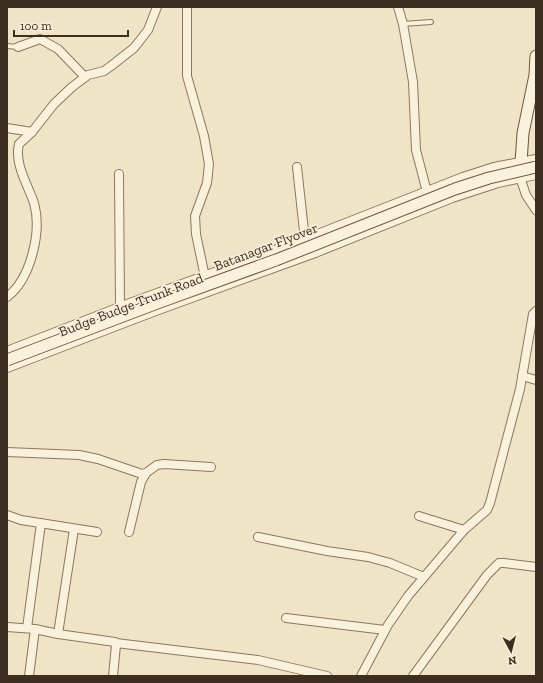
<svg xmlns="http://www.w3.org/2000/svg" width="543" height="683" viewBox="0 0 543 683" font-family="'Zilla Slab',serif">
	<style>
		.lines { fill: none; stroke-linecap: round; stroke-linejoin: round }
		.service-casing { stroke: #8d765c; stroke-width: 6 }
		.minor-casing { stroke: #8d765c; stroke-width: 10 }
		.tertiary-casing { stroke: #8d765c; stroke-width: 12 }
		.secondary-casing { stroke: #6f573f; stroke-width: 13 }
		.service { stroke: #faf1dc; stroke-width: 4 }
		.minor { stroke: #faf1dc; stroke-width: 8 }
		.tertiary { stroke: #faf1dc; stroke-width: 10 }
		.secondary { stroke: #faf1dc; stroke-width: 11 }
		.secondary-bridge-casing { stroke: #6f573f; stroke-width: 13; stroke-linecap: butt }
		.secondary-bridge { stroke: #faf1dc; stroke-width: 11 }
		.labels { text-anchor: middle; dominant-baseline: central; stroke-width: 3.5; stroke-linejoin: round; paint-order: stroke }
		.street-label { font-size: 14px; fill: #3d2e20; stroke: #f7eed8 }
	</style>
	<rect width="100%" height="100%" fill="#f0e4c8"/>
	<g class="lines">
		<defs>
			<g id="service">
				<polyline points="403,24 431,22"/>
				<polyline points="7,46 18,47"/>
			</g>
			<g id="minor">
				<polyline points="187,7 187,76 204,136 209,164 207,183 195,216 196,234 205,277"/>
				<polyline points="398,7 403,24 413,82 416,150 427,192"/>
				<polyline points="18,47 40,39 58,49 85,77"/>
				<polyline points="7,128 32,132"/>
				<polyline points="297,167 305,240"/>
				<polyline points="119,174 120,308"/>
				<polyline points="520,177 526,195 536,210"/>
				<path d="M 7,297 C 31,279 42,231 34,203 C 28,185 14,164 19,144 L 32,132 L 54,104 L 72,87 L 88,75 L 104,71 L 111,66 L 134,48 L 148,30 L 157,7"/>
				<polyline points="522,376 536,380"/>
				<polyline points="7,452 79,455 98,459 142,474 146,473 157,465 164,464 211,467"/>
				<polyline points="7,515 21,520 97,532"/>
				<polyline points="419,516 464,530"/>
				<polyline points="129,532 141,482 146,473"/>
				<polyline points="258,537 327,551 368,557 390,563 424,577"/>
				<polyline points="286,618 385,630"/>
				<polyline points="7,627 35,629 58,634 115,642 116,645 113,676"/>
				<polyline points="27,628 41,523"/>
				<polyline points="58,634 74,529"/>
				<polyline points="116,643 258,660 327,676"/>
				<polyline points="29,676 35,629"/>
				<polyline points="361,676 388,625 408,596 464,530 487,510 490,503 520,389 533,314 536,311"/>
				<polyline points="413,676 487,575 499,563 504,563 536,567"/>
			</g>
			<g id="tertiary">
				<polyline points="7,352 130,304 305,240 463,178 494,168 536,160"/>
				<polyline points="7,367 153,311 315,252 452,197 498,182 536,174"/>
			</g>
			<polyline id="secondary" points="520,177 523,133 535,75 536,56"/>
		</defs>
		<use href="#service" class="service-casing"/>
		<use href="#minor" class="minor-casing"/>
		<use href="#tertiary" class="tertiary-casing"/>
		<use href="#secondary" class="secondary-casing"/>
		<use href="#service" class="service"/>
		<use href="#minor" class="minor"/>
		<use href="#tertiary" class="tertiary"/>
		<use href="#secondary" class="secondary"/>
		<defs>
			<polyline id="secondary-bridge" points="7,360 160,302 276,260 455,189 489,178 536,167"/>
		</defs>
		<use href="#secondary-bridge" class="secondary-bridge-casing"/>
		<use href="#secondary-bridge" class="secondary-bridge"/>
	</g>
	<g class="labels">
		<g class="street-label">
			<text transform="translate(266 247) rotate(-21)">Batanagar Flyover</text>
			<text transform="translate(131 305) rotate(-21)">Budge Budge Trunk Road</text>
		</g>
	</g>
	<rect width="543" height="683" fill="none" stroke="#3d2e20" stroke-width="16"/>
	<g transform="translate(511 651) rotate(173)" stroke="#f7eed8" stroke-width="3" paint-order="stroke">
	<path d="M0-3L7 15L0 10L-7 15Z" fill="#3d2e20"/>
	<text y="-6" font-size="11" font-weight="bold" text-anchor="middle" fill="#3d2e20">N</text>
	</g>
	<path d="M14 30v6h114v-6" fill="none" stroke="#3d2e20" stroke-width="2"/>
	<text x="20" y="30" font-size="12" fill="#3d2e20" stroke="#f7eed8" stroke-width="3" paint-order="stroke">100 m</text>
</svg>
